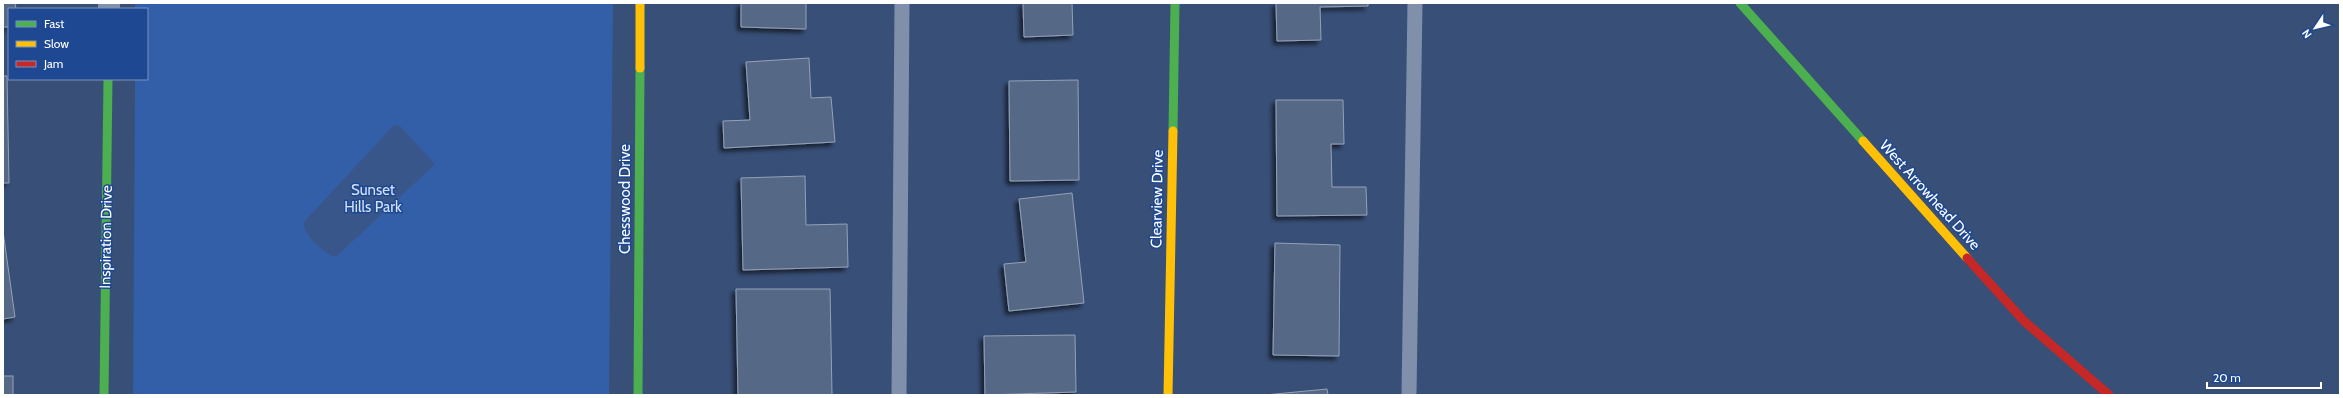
<svg xmlns="http://www.w3.org/2000/svg" width="2343" height="398" viewBox="0 0 2343 398" font-family="Cabin,sans-serif">
	<style>
		.green { fill: #325fa7 }
		.water { fill: #39568a }
		.building { fill: #546786; stroke: #94a2b8; filter: url(#shadow) }
		.lines { fill: none; stroke-linecap: round; stroke-linejoin: round }
		.lane { stroke: #8090aa; stroke-width: 15 }
		.street { stroke: #8090aa; stroke-width: 22 }
		.fast { stroke: #4caf50; stroke-width: 9 }
		.slow { stroke: #ffc107; stroke-width: 9 }
		.jam { stroke: #c62828; stroke-width: 9 }
		.labels { text-anchor: middle; dominant-baseline: central; stroke-width: 3; stroke-linejoin: round; paint-order: stroke }
		.park-label { font-size: 15px; fill: #d4e2fa; stroke: #1e4891 }
		.street-label { font-size: 15px; fill: #fff; stroke: #1e4891 }
	</style>
	<defs>
		<filter id="shadow"><feDropShadow dx="-3.5" dy="3.5" stdDeviation="2" flood-color="#0009"/></filter>
	</defs>
	<rect width="100%" height="100%" fill="#384f77"/>
	<polygon class="green" points="135,3 613,3 609,395 133,395 135,79 147,79 147,9 135,9"/>
	<path class="water" d="M 394,125 L 400,126 L 435,164 L 338,255 L 334,257 C 324,253 302,234 304,222 Z"/>
	<g class="building">
		<polygon points="3,3 15,3 16,9 9,9 9,27 3,27"/>
		<polygon points="741,3 806,3 806,29 741,27"/>
		<polygon points="1023,3 1072,3 1073,35 1024,37"/>
		<polygon points="1276,3 1368,3 1368,6 1320,7 1321,40 1277,41"/>
		<polygon points="809,58 811,98 831,97 835,142 724,148 723,121 750,120 746,62"/>
		<polygon points="3,76 7,76 9,183 3,183"/>
		<polygon points="1078,80 1079,180 1010,181 1009,81"/>
		<polygon points="1276,100 1343,100 1344,144 1331,144 1332,187 1366,187 1367,215 1277,216"/>
		<polygon points="805,176 806,225 847,224 848,267 743,270 741,178"/>
		<polygon points="1072,193 1084,303 1009,311 1004,264 1026,262 1019,199"/>
		<polygon points="3,231 15,317 3,319"/>
		<polygon points="1275,243 1340,245 1339,356 1273,355"/>
		<polygon points="736,289 830,289 832,395 738,395"/>
		<polygon points="1075,335 1076,392 985,395 984,336"/>
		<rect x="3" y="376" width="10" height="19"/>
		<polygon points="1327,389 1328,395 1265,395"/>
	</g>
	<g class="lines">
		<g class="lane">
			<polyline points="899,395 902,3"/>
			<polyline points="1409,395 1415,3"/>
		</g>
		<polyline class="street" points="109,9 109,3"/>
		<g class="fast">
			<polyline points="1740,3 1863,141"/>
			<polyline points="1173,131 1175,3"/>
			<polyline points="104,395 108,79"/>
			<polyline points="638,395 640,68"/>
		</g>
		<g class="slow">
			<polyline points="640,68 640,3"/>
			<polyline points="1863,141 1967,258"/>
			<polyline points="1168,395 1173,131"/>
		</g>
		<polyline class="jam" points="1967,258 2024,321 2109,395"/>
	</g>
	<g class="labels">
		<g class="park-label">
			<text x="373" y="190">Sunset<tspan x="373" dy="17">Hills Park</tspan></text>
		</g>
		<g class="street-label">
			<text transform="translate(1930 195) rotate(48)">West Arrowhead Drive</text>
			<text transform="translate(625 199) rotate(-90)">Chesswood Drive</text>
			<text transform="translate(1157 199) rotate(-89)">Clearview Drive</text>
			<text transform="translate(106 237) rotate(-89)">Inspiration Drive</text>
		</g>
	</g>
	<rect width="2343" height="398" fill="none" stroke="#ffffff" stroke-width="8"/>
	<rect x="8" y="8" width="140" height="72" fill="#1e4891" stroke="#7891bd"/>
	<rect x="16" y="21" width="20" height="6" fill="#4caf50" stroke="#7891bd"/>
	<text x="44" y="28" font-size="12" fill="#ffffff">Fast</text>
	<rect x="16" y="41" width="20" height="6" fill="#ffc107" stroke="#7891bd"/>
	<text x="44" y="48" font-size="12" fill="#ffffff">Slow</text>
	<rect x="16" y="61" width="20" height="6" fill="#c62828" stroke="#7891bd"/>
	<text x="44" y="68" font-size="12" fill="#ffffff">Jam</text>
	<g transform="translate(2315 28) rotate(235)" stroke="#1e4891" stroke-width="3" paint-order="stroke">
	<path d="M0-3L7 15L0 10L-7 15Z" fill="#ffffff"/>
	<text y="-6" font-size="11" font-weight="bold" text-anchor="middle" fill="#ffffff">N</text>
	</g>
	<path d="M2207 382v6h114v-6" fill="none" stroke="#ffffff" stroke-width="2"/>
	<text x="2213" y="382" font-size="12" fill="#ffffff" stroke="#1e4891" stroke-width="3" paint-order="stroke">20 m</text>
</svg>
